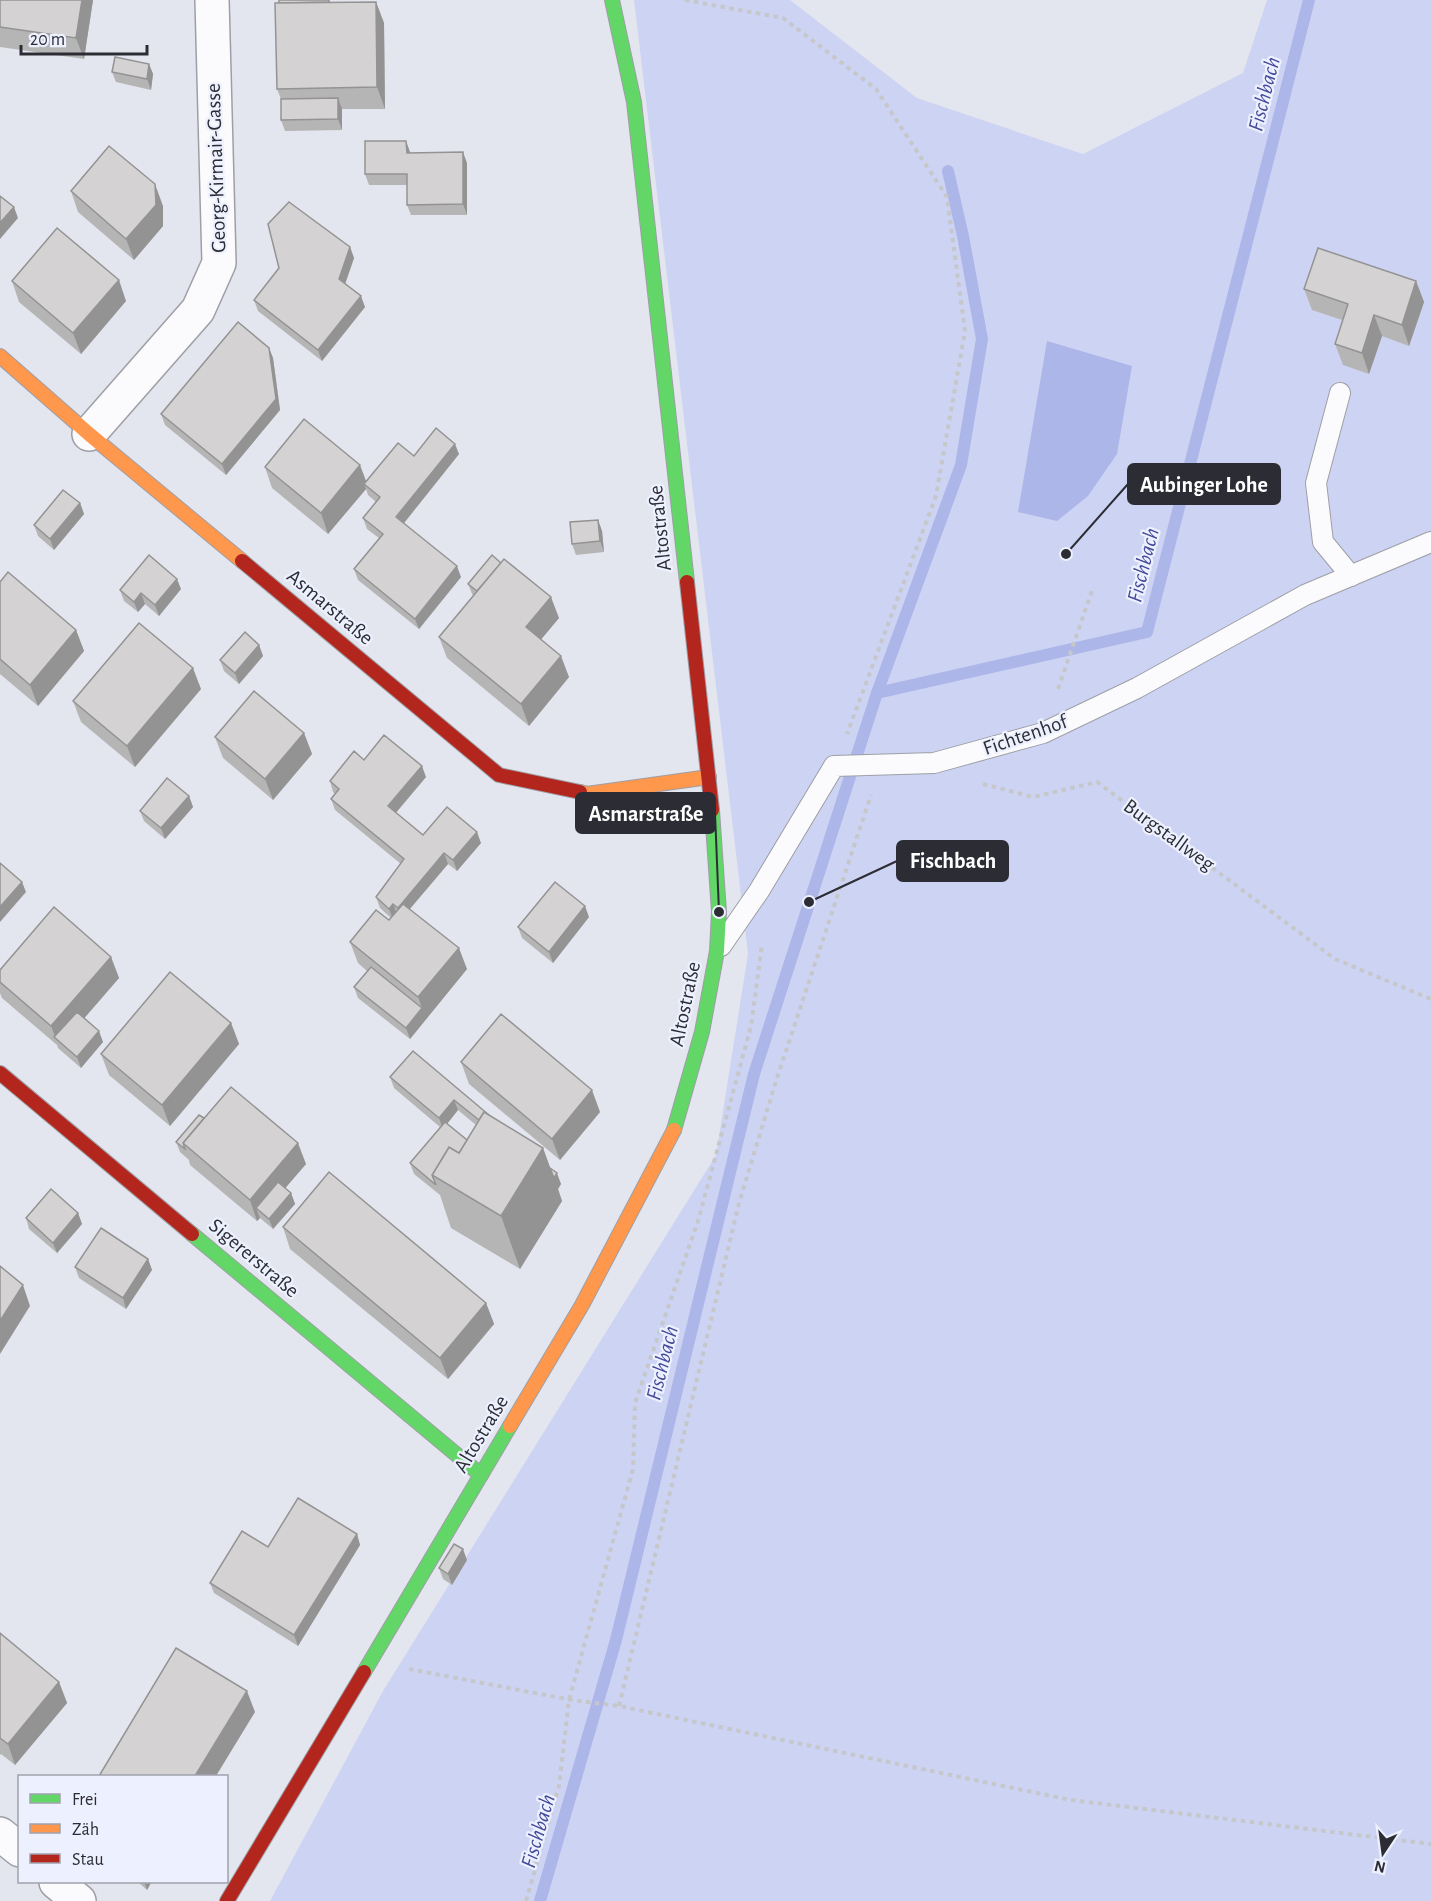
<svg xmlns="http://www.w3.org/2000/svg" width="1431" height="1901" viewBox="0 0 1431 1901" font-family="'Alegreya Sans',sans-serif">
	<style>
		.green { fill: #cdd4f3 }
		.water { fill: #adb6e9 }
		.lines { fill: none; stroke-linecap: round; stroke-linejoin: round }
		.stream { stroke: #adb6e9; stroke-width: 12 }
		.lane-casing { stroke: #9e9fa6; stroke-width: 22 }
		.street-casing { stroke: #9e9fa6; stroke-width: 36 }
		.fast-casing { stroke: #9e9fa6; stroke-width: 16 }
		.slow-casing { stroke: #9e9fa6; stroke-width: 16 }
		.jam-casing { stroke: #9e9fa6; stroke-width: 16 }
		.path { stroke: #c6c7ca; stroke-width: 4; stroke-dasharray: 4.5 4.5; stroke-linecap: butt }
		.lane { stroke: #fbfbfd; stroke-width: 20 }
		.street { stroke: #fbfbfd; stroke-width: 33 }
		.fast { stroke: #63d668; stroke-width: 14 }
		.slow { stroke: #ff974d; stroke-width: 14 }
		.jam { stroke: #b3261e; stroke-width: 14 }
		.wall { fill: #b6b5b5; fill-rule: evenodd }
		.shaded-wall { fill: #949394 }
		.building { fill: #d4d2d3; stroke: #949394; stroke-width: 1.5 }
		.labels { text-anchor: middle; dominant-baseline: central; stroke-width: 4.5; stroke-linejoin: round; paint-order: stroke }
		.street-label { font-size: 21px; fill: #2c2d34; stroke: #edf0fe }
		.water-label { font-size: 22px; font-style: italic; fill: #424a9a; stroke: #edf0fe }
		.leader { fill: none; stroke: #2c2d34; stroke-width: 2 }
		.callout-dot { fill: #2c2d34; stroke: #edf0fe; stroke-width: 2 }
		.callout { fill: #2c2d34; stroke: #2c2d34; stroke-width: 2 }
		.callout-label { font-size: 22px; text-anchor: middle; font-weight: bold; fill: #fff }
	</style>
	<rect width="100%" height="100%" fill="#e4e6ef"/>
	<polygon class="green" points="634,0 790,0 917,98 1083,154 1243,73 1267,0 1431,0 1431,1901 270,1901 383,1691 716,1155 748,954"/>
	<polygon class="water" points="1047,341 1132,366 1117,454 1088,496 1057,521 1018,512"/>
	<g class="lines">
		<g class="stream">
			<polyline points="877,693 961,465 982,339 963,236 948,171"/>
			<polyline points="540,1901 616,1640 754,1074 877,693 1147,632 1309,0"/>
		</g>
		<defs>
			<g id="lane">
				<polyline points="1340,393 1316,483 1323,542 1351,576"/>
				<polyline points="721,946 759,891 834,766 934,763 1043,733 1137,688 1305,595 1431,542"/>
			</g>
			<g id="street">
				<polyline points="89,434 198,310 219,263 212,0"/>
				<polyline points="0,1834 20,1850"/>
				<polyline points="56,1882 79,1901"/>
			</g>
			<g id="fast">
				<polyline points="612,0 634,102 687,582"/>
				<polyline points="674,1130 702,1032 717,951 719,912 712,810"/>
				<polyline points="192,1234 481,1475"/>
				<polyline points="364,1672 510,1426"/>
			</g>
			<g id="slow">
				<polyline points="0,356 89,434 242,561"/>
				<polyline points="580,792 587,794 709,777"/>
				<polyline points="510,1426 582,1305 674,1130"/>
			</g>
			<g id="jam">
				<polyline points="242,561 499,775 580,792"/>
				<polyline points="687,582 712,810"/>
				<polyline points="0,1073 192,1234"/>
				<polyline points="227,1901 364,1672"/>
			</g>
		</defs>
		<use href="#lane" class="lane-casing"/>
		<use href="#street" class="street-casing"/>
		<use href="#fast" class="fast-casing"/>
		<use href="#slow" class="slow-casing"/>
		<use href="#jam" class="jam-casing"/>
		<g class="path">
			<polyline points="685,0 783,18 876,89 947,197 965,331 936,496 847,734"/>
			<polyline points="1058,689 1093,588"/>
			<polyline points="983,784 1033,797 1097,782 1335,959 1431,999"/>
			<polyline points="409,1669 572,1700 619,1706 1071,1800 1431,1844"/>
			<polyline points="619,1706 739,1203 777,1078 871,795"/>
			<polyline points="526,1901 559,1786 569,1700 633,1469 635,1403 698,1221 751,1026 762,945"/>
		</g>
		<use href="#lane" class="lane"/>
		<use href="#street" class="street"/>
		<use href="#fast" class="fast"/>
		<use href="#slow" class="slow"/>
		<use href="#jam" class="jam"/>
	</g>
	<g class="wall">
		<polygon points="0,0 93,0 84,59 0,47"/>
		<polygon points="333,2 376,2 384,23 385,109 342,109 342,130 285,131 281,120 281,99 277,89"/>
		<polygon points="149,64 153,74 151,90 116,82 112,72"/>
		<polygon points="406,141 410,153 467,163 467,215 411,215 407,205 407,185 369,185 365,174"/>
		<polygon points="71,191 163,206 163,226 134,260 78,212"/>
		<polygon points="350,247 354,258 345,284 365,307 322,361 258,311 254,300"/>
		<polygon points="12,281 126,301 81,354 19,302"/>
		<polygon points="1416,281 1424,302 1409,346 1382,336 1369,374 1343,365 1335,344 1342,320 1312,310 1304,289"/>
		<polygon points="269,348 273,358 280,410 226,475 165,425 161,414"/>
		<polygon points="459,454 404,523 461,577 419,629 358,580 354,569 379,538 367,529 363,518 376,502 368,495 366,489 328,534 272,488 265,467 366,482 414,456"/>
		<polygon points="80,503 84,514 54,550 38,536 34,525"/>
		<polygon points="598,520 602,531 604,552 576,555 572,544"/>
		<polygon points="0,582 76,630 84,651 38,706 0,674"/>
		<polygon points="468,584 559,618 541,639 569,677 529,726 447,658 439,637 473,596"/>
		<polygon points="181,589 159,616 145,604 138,612 124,601 120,590"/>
		<polygon points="259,645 263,656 239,684 224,671 220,660"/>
		<polygon points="201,689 135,767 81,722 73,701"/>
		<polygon points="304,733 312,754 273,800 223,758 215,737"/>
		<polygon points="364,760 426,777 396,813 423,835 481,843 457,871 448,864 410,909 467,969 410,1039 358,998 354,987 367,971 358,963 350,942 389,920 391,918 380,908 376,897 401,864 335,810 331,799 335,794 333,792 330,781"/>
		<polygon points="189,796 193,807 165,839 144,821 140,811"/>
		<polygon points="589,917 553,963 522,938 518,927"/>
		<polygon points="111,957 119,978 84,1018 103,1042 81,1068 58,1048 57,1045 2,998 0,993 0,970"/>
		<polygon points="231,1023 239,1044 170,1126 109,1075 101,1054"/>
		<path d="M 413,1051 L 489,1115 L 543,1148 L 550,1168 L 561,1184 L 558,1189 L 562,1201 L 520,1269 L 451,1228 L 440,1195 L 414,1174 L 410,1163 L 440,1127 L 394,1088 L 390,1077 ZM 458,1110 L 476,1125 L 467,1140 L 447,1124 Z"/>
		<polygon points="461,1062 600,1112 560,1160 469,1084"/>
		<polygon points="204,1118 306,1164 285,1188 291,1193 295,1204 273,1229 260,1218 257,1221 190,1165 189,1160 180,1152 176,1142"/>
		<polygon points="78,1213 82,1224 57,1253 29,1229 26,1218"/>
		<polygon points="283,1227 486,1303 494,1324 448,1379 290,1249"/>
		<polygon points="148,1259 152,1270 126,1309 79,1278 75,1267"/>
		<polygon points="357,1534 360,1545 298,1646 214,1593 210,1583 268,1547"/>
		<polygon points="467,1560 452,1585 443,1579 439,1568"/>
		<polygon points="0,1633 59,1682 67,1703 15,1765 1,1754 0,1755"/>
		<polygon points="137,1881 152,1881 147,1890"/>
	</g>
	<g class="shaded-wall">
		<polygon points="82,0 93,0 84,59 76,38"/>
		<polygon points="376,2 384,23 385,109 377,87"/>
		<polygon points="149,64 153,74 151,90 147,79"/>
		<polygon points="338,98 342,109 342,130 338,119"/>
		<polygon points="406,141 410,152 410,164 407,153"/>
		<polygon points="463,152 467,163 467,215 463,204"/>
		<polygon points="155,184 163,206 163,226 134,260 126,239"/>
		<polygon points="14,207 18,218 0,239 0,223"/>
		<polygon points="350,247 354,258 343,290 339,279"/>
		<polygon points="119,280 126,301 81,354 73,333"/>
		<polygon points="1416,281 1424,302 1409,346 1402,325"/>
		<polygon points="361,296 365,307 322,361 318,350"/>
		<polygon points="1374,315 1382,336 1369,374 1362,353"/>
		<polygon points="269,348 273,358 280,410 226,475 222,464"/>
		<polygon points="455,444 459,454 400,528 396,517"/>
		<polygon points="360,465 368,486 364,484 366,489 328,534 321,513"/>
		<polygon points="80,503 84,514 54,550 50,539"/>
		<polygon points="598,520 602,531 604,552 600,541"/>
		<polygon points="457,566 461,577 419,629 415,619"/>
		<polygon points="177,579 181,589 159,616 155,605"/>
		<polygon points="141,593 145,604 138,612 134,602"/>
		<polygon points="551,597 559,618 534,648 526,627"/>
		<polygon points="76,630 84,651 38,706 30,685"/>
		<polygon points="259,645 263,656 239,684 235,673"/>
		<polygon points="561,656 569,677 529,726 521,704"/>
		<polygon points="193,668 201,689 135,767 127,746"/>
		<polygon points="304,733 312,754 273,800 265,779"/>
		<polygon points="422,766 426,777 392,817 388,806"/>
		<polygon points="189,796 193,807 165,839 161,828"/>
		<polygon points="477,832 481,843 457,871 453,860"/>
		<polygon points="444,853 448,864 402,918 398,908"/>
		<polygon points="22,882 26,892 0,922 0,907"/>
		<polygon points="393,904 397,914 393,920 389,909"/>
		<polygon points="585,906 589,917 553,963 549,952"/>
		<polygon points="459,948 467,969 410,1039 406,1028 422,1008 418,997"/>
		<polygon points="111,957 119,978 62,1044 56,1039 51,1026"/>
		<polygon points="231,1023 239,1044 170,1126 162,1105"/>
		<polygon points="99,1031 103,1042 81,1068 77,1057"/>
		<polygon points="592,1090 600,1112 560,1160 552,1139"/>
		<polygon points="454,1100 458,1110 443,1129 439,1118"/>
		<polygon points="298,1143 306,1164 263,1214 256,1208 260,1218 257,1221 250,1200"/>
		<polygon points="543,1148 554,1178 557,1173 561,1184 558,1189 562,1201 520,1269 501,1216"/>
		<polygon points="291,1193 295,1204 273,1229 269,1219"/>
		<polygon points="78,1213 82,1224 57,1253 53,1243"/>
		<polygon points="148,1259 152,1270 126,1309 123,1298"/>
		<polygon points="23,1285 30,1306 0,1354 0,1321"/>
		<polygon points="486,1303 494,1324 448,1379 440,1358"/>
		<polygon points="357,1534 360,1545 298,1646 294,1635"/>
		<polygon points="463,1549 467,1560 452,1585 448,1574"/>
		<polygon points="59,1682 67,1703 15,1765 8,1744"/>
		<polygon points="247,1691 255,1712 216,1776 195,1776"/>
		<polygon points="144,1881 152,1881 147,1890"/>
	</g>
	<g class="building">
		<polygon points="0,0 82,0 76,38 0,27"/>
		<polygon points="279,0 329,0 329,2 279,3"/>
		<polygon points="376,2 377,87 277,89 275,3"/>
		<polygon points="115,57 149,64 147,79 112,72"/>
		<polygon points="338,98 338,119 281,120 281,99"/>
		<polygon points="365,141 406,141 407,153 463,152 463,204 407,205 407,174 365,174"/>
		<polygon points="109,146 155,184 156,205 126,239 71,191"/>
		<polygon points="0,196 14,207 0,223"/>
		<polygon points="289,202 350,247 339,279 361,296 318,350 254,300 279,268 268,224"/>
		<polygon points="57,228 119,280 73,333 12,281"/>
		<polygon points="1318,248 1416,281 1402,325 1374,315 1362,353 1335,344 1348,304 1304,289"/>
		<polygon points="238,322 269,348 276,399 222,464 161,414"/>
		<polygon points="304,419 360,465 321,513 265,467"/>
		<polygon points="436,428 455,444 396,517 457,566 415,619 354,569 383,534 363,518 380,497 364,484 398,443 414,456"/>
		<polygon points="63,490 80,503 50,539 34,525"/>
		<polygon points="598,520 600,541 572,544 570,522"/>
		<polygon points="149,555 177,579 155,605 141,593 134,602 120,590"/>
		<polygon points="492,555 501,563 477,591 468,584"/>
		<polygon points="504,559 551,597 526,627 561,656 521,704 439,637"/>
		<polygon points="8,572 76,630 30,685 0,659 0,582"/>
		<polygon points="139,623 193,668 127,746 73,701"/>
		<polygon points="245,632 259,645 235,673 220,660"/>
		<polygon points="254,691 304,733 265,779 215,737"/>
		<polygon points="384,735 422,766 388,806 423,835 447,807 477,832 453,860 444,853 398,908 393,904 389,909 376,897 404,859 331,799 339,789 330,781 354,751 364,760"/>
		<polygon points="167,778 189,796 161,828 140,811"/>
		<polygon points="0,863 22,882 0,907"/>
		<polygon points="555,882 585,906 549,952 518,927"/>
		<polygon points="403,904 459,948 418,997 350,942 376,910 389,920"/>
		<polygon points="54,907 111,957 51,1026 0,982 0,970"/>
		<polygon points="371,967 422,1008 406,1028 354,987"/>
		<polygon points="170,972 231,1023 162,1105 101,1054"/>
		<polygon points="77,1012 99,1031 77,1057 54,1037"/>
		<polygon points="501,1014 592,1090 552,1139 461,1062"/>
		<polygon points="413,1051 489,1115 484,1112 479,1120 454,1100 439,1118 390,1077"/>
		<polygon points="231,1087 298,1143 250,1200 183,1143"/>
		<polygon points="484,1112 543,1148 501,1216 432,1175 449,1147 459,1153"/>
		<polygon points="199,1115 204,1118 183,1143 185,1149 176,1142"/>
		<polygon points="445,1122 467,1140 459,1153 449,1147 432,1175 436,1185 410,1163"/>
		<polygon points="550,1168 557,1173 554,1178"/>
		<polygon points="329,1172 486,1303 440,1358 283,1227"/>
		<polygon points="278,1182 291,1193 269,1219 256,1208"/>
		<polygon points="51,1189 78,1213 53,1243 26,1218"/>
		<polygon points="101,1228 148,1259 123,1298 75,1267"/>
		<polygon points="0,1266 23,1285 0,1321"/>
		<polygon points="298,1498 357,1534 294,1635 210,1583 242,1531 268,1547"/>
		<polygon points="454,1544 463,1549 448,1574 439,1568"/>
		<polygon points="0,1633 59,1682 8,1744 0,1738"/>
		<polygon points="176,1648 247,1691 195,1776 99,1776"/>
	</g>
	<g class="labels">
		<g class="street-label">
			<text transform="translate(216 168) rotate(-92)">Georg-Kirmair-Gasse</text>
			<text transform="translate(660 528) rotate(-96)">Altostraße</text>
			<text transform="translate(330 607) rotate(40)">Asmarstraße</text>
			<text transform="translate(1025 735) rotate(-19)">Fichtenhof</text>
			<text transform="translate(1169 835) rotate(36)">Burgstallweg</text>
			<text transform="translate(685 1004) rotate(-78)">Altostraße</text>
			<text transform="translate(254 1258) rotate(40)">Sigererstraße</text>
			<text transform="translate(481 1434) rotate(-59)">Altostraße</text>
		</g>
		<g class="water-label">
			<text transform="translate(1264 94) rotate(-76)">Fischbach</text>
			<text transform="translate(1143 565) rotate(-76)">Fischbach</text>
			<text transform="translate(662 1363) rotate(-76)">Fischbach</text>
			<text transform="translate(538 1831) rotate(-74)">Fischbach</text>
		</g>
	</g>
	<path class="leader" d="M1066 554L1128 484M719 912L715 813M809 902L897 861"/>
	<g class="callout-dot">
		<circle cx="1066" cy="554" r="6"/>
		<circle cx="719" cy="912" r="6"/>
		<circle cx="809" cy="902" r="6"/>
	</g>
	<g class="callout">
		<rect x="1128" y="464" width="152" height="40" rx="6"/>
		<rect x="576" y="793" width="139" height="40" rx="6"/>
		<rect x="897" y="841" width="111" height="40" rx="6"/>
	</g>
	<g class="callout-label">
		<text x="1204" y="492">Aubinger Lohe</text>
		<text x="646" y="821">Asmarstraße</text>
		<text x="953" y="868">Fischbach</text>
	</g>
	<rect x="18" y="1775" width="210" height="108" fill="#edf0fe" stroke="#a0a2ad" stroke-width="1.5"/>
	<rect x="30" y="1794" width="30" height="9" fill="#63d668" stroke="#a0a2ad" stroke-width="1.5"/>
	<text x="72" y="1805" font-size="18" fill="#2c2d34">Frei</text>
	<rect x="30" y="1824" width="30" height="9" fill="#ff974d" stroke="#a0a2ad" stroke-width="1.5"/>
	<text x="72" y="1835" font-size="18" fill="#2c2d34">Zäh</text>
	<rect x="30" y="1854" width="30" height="9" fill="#b3261e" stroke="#a0a2ad" stroke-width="1.5"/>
	<text x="72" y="1865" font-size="18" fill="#2c2d34">Stau</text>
	<g transform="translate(1383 1853) rotate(193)" stroke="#edf0fe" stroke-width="4.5" paint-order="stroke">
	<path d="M0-4.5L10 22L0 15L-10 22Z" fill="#2c2d34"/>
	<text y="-9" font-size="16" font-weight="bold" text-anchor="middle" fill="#2c2d34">N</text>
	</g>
	<path d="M21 45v9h126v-9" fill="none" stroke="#2c2d34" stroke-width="3"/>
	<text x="30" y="45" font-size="18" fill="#2c2d34" stroke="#edf0fe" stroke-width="4.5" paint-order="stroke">20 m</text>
</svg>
